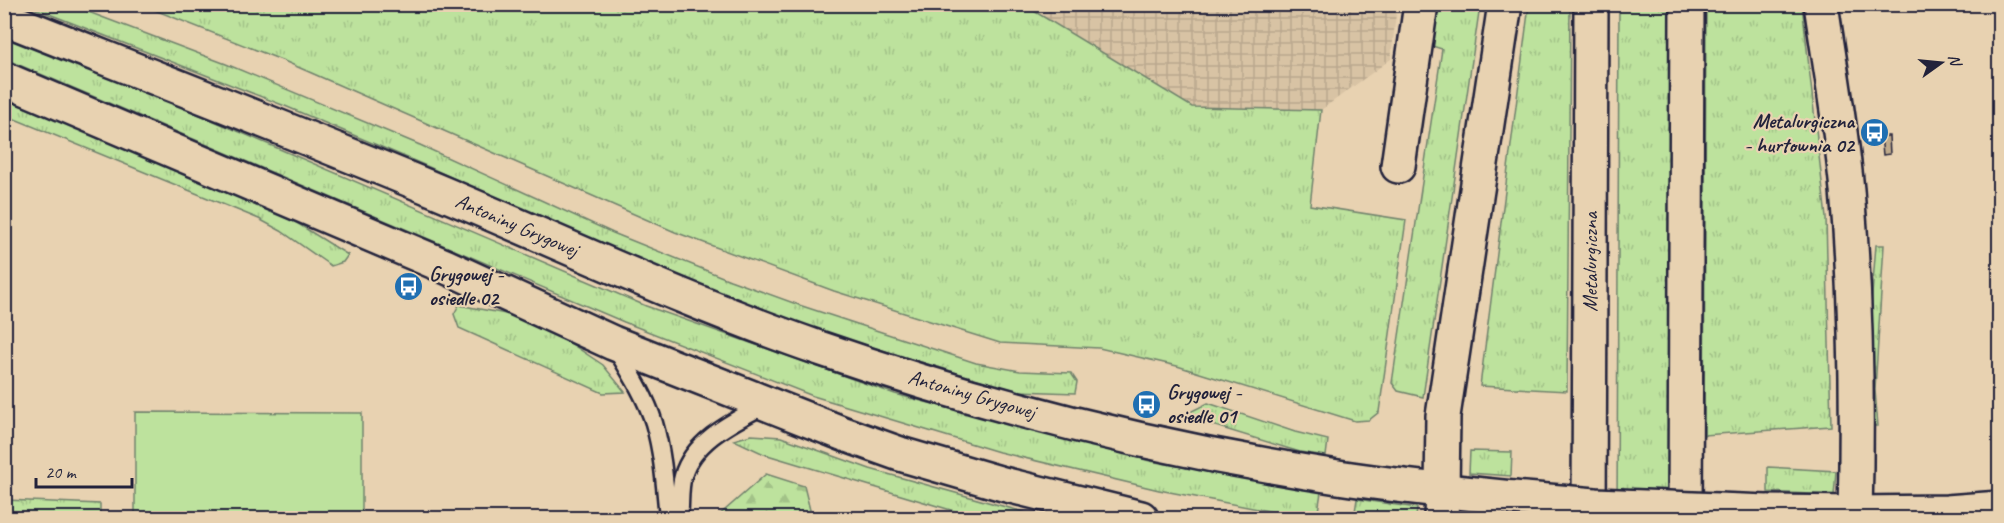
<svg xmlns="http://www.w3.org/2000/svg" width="2004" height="523" viewBox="0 0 2004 523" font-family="Caveat,sans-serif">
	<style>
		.industrial { fill: url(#industrial-grid) }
		.grass { fill: url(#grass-tufts); stroke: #70826c; stroke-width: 1.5 }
		.forest { fill: url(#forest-firs); stroke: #70826c; stroke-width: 1.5 }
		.pitch { fill: #bde29d; stroke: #70826c; stroke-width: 1.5 }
		.building { fill: #c0ab8b; stroke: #22223b; stroke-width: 1.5 }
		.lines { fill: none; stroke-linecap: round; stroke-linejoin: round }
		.service-casing { stroke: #22223b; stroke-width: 21 }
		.minor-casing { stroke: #22223b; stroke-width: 38 }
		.tertiary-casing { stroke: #22223b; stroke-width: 38 }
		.secondary-casing { stroke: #22223b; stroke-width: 38 }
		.service { stroke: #e8d2b1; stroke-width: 16 }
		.minor { stroke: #e8d2b1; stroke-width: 33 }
		.tertiary { stroke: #e8d2b1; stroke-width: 33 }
		.secondary { stroke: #e8d2b1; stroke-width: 33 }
		.tertiary-bridge-casing { stroke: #22223b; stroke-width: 38; stroke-linecap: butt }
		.tertiary-bridge { stroke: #e8d2b1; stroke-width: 33 }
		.labels { text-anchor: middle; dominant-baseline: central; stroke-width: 4.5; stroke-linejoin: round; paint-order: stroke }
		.poi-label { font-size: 21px; font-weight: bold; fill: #22223b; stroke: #e8d2b1; text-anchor: start }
		.street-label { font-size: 21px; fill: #22223b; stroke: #e8d2b1 }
	</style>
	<defs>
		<pattern id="industrial-grid" width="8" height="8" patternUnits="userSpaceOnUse" patternTransform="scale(1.5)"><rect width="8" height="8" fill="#d8c3a4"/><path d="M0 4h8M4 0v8" fill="none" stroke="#b9a78e"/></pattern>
		<pattern id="grass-tufts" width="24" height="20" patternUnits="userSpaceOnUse" patternTransform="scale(1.5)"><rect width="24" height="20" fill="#bde29d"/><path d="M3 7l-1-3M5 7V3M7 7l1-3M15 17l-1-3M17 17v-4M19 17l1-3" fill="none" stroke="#a2c288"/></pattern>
		<pattern id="forest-firs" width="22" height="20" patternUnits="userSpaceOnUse" patternTransform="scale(1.5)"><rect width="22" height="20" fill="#bde29d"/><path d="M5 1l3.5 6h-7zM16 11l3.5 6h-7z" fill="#a2c288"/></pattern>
	</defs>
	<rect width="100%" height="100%" fill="#e8d2b1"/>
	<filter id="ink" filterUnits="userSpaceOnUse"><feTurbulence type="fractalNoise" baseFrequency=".0167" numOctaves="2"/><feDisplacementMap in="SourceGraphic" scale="12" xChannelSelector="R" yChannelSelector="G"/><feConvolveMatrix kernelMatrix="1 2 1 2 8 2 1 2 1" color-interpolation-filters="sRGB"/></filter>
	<g filter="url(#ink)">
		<polygon class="industrial" points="1024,5 1397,5 1391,59 1321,110 1192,107"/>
		<g class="grass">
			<polygon points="26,5 70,5 226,64 420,145 613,233 730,280 799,305 976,363 1020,371 1071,373 1077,382 1075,393 1019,391 993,384 849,340 740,302 545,221 431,168 285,106"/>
			<polygon points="142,5 1024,5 1192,107 1321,110 1310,205 1406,220 1379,412 1369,420 1355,421 1177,366 1099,348 1000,343 834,291 675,232 284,61"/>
			<polygon points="1438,5 1480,5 1423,397 1398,391 1392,383 1442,49 1432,46"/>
			<polygon points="1529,5 1570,5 1567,391 1480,386"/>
			<polygon points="1619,5 1670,5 1669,518 1617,518"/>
			<polygon points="1706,5 1802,5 1826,218 1831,426 1704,435"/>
			<polygon points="4,36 151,94 646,306 895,394 1150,461 1321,492 1317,518 1305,518 1159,490 999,452 813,396 624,322 5,59"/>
			<polygon points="4,99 268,205 348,255 343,262 331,266 281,231 259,219 5,115"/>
			<polygon points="1876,245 1884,245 1875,390 1878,426 1869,426 1870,319"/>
			<polygon points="459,305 511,315 570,343 603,365 625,392 603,393 459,328 454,314"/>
			<polygon points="1208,403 1295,432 1328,440 1326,456 1300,452 1189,418 1190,412"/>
			<polygon points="751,435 781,437 870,469 1045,518 970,518 961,516 954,511 764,454 734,440"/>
			<polygon points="1470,451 1512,452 1511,476 1469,473"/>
			<polygon points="1768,467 1836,471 1834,495 1768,492"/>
			<polygon points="1357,499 1417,508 1416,518 1354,518"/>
			<polygon points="5,500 100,504 100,518 5,518"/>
		</g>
		<polygon class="forest" points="766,474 804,486 812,518 716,518"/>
		<polygon class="pitch" points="135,412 362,413 362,518 135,518"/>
		<polygon class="building" points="1881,136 1889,136 1890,154 1883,155"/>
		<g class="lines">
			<defs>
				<g id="service">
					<path d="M 616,349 C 630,372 646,397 654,423 C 663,454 665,486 668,518"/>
					<path d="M 679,518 C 681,505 679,489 683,476 C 694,439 735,421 766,404"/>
				</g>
				<g id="minor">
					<polyline points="1398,166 1421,4"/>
					<polyline points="1855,513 1947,512 2000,508"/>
				</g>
				<g id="tertiary">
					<path d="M 4,18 C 148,75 292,131 435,190 C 562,243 688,303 819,348 C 987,406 1162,450 1338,477 C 1396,486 1455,492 1513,498"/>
					<polyline points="4,79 447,267 613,343 844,434 900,454 1003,484 1141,518"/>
					<polyline points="1767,512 1855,513 1855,518"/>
					<polyline points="1441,518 1442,491"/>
				</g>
				<g id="secondary">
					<path d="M 1821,4 C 1830,66 1841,128 1847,190 C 1856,297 1858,406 1855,513"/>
					<polyline points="1442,491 1443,416 1505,4"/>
					<polyline points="1589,518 1591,4"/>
					<polyline points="1685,518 1687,4"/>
				</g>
			</defs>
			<use href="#service" class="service-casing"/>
			<use href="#minor" class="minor-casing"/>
			<use href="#tertiary" class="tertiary-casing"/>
			<use href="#secondary" class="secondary-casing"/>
			<use href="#service" class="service"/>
			<use href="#minor" class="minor"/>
			<use href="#tertiary" class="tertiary"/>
			<use href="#secondary" class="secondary"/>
			<defs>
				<polyline id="tertiary-bridge" points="1513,498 1595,505 1767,512"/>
			</defs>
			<use href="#tertiary-bridge" class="tertiary-bridge-casing"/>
			<use href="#tertiary-bridge" class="tertiary-bridge"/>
		</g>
	</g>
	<defs>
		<symbol id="bus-disc" viewBox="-11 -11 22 22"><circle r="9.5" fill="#1f6fb2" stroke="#e8d2b1"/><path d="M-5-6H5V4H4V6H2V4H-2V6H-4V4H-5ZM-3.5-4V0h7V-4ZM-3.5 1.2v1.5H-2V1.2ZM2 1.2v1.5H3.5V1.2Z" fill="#fff"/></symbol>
	</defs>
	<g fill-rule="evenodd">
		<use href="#bus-disc" x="1858" y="116" width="33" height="33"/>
		<use href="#bus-disc" x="392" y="270" width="33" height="33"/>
		<use href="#bus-disc" x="1130" y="388" width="33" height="33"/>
	</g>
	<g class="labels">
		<g class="poi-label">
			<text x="1854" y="121" text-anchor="end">Metalurgiczna<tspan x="1854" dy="24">- hurtownia 02</tspan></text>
			<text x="429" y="274">Grygowej -<tspan x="429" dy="24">osiedle 02</tspan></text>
			<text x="1167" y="392">Grygowej -<tspan x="1167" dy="24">osiedle 01</tspan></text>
		</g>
		<g class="street-label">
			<text transform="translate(517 225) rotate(23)">Antoniny Grygowej</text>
			<text transform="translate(1590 262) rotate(-90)">Metalurgiczna</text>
			<text transform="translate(972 394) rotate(16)">Antoniny Grygowej</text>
		</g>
	</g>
	<rect width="2004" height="523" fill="none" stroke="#e8d2b1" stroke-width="24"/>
	<rect x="12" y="12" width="1980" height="499" fill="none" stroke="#22223b" stroke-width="2" filter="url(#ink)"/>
	<g transform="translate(1941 63) rotate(75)" stroke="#e8d2b1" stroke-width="4.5" paint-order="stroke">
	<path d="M0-4.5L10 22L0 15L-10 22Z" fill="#22223b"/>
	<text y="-9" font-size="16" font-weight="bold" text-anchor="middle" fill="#22223b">N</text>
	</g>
	<path d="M36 478v9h96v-9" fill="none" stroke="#22223b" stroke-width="3"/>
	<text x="45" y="478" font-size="18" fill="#22223b" stroke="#e8d2b1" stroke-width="4.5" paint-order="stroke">20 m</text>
</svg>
